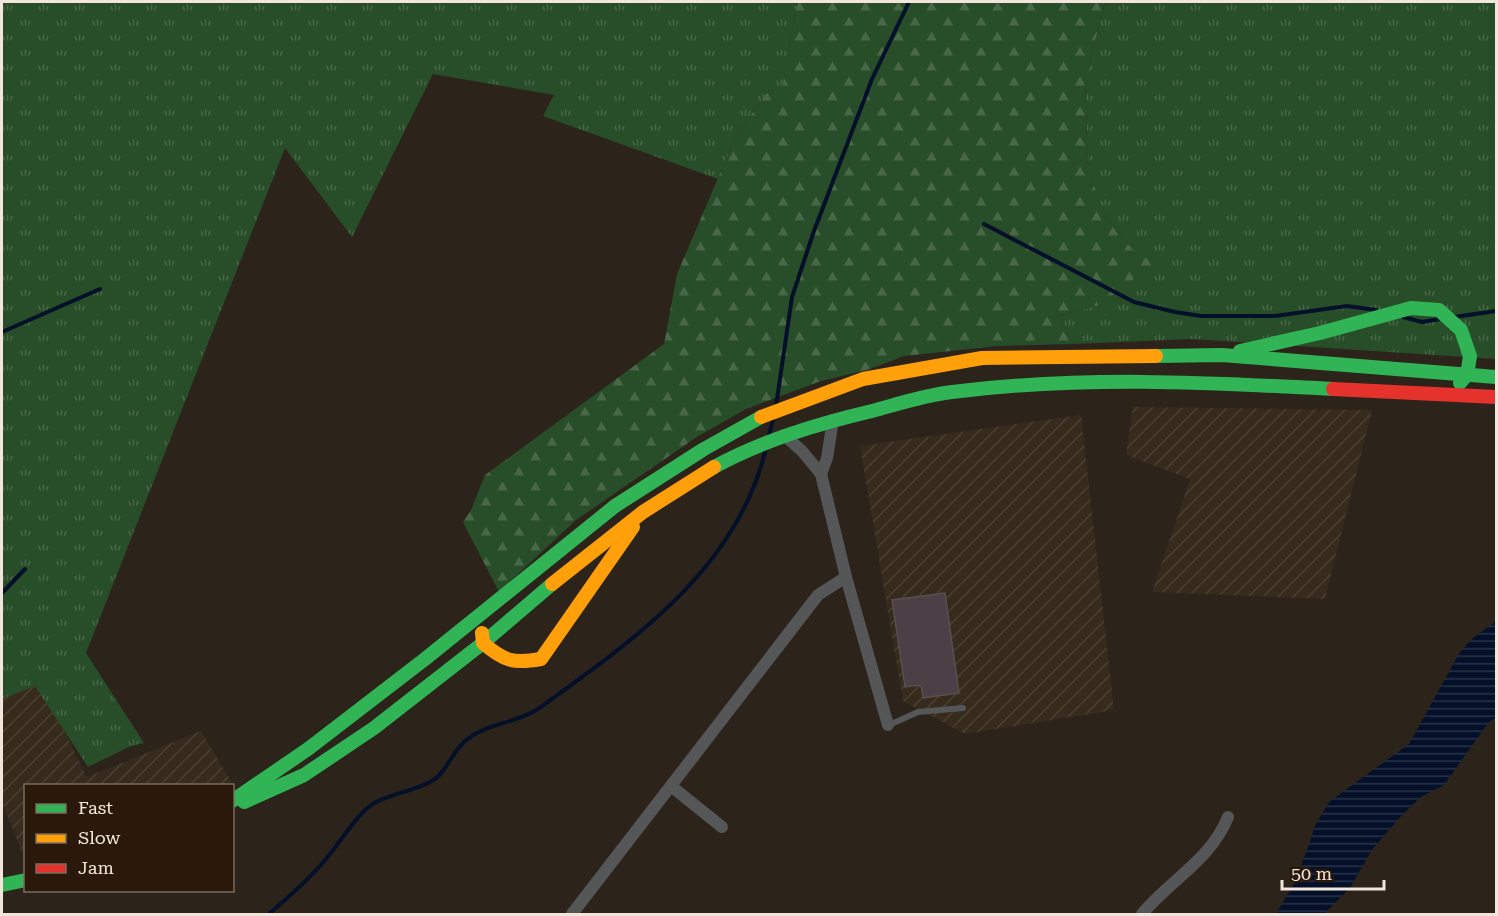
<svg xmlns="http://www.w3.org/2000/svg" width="1498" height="916" viewBox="0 0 1498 916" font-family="'Roboto Serif',serif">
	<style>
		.industrial { fill: url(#industrial-furrows) }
		.grass { fill: url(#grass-tufts) }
		.forest { fill: url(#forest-firs) }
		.water { fill: url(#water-rules) }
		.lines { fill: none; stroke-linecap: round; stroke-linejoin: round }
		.stream { stroke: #041029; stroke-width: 4 }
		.building { fill: #4c4046; stroke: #575050; stroke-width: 1.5 }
		.lane { stroke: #555657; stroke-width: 6 }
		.street { stroke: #555657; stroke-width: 12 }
		.fast { stroke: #30b455; stroke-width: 14 }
		.slow { stroke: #ff9f0a; stroke-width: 14 }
		.jam { stroke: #e5322d; stroke-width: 14 }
	</style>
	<defs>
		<pattern id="industrial-furrows" width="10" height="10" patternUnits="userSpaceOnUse" patternTransform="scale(1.5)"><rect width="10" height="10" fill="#362b1d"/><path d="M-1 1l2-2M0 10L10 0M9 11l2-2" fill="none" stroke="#4a4032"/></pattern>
		<pattern id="grass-tufts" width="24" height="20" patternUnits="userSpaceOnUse" patternTransform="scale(1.5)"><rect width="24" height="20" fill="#284d29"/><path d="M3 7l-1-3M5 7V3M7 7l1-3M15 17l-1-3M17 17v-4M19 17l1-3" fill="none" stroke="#486747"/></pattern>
		<pattern id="forest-firs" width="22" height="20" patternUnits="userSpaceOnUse" patternTransform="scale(1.5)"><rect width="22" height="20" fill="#284d29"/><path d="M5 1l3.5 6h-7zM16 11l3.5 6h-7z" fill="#486747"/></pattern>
		<pattern id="water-rules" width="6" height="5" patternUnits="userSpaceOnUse" patternTransform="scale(1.5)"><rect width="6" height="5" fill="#041029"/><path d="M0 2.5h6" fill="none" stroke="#293347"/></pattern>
	</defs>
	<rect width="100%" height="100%" fill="#2c231b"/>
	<g class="industrial">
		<polygon points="1133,407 1372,410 1325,599 1152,592 1190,479 1126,455"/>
		<polygon points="1081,415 1114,710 965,734 903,701 860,446"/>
		<polygon points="38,678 87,777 201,731 238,793 233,796 232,786 26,786 25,859 2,803 2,695"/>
	</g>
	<g class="grass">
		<polygon points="2,2 797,2 781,95 769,90 736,136 718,179 543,116 554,95 433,74 352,237 285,148 86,653 144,743 131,746 88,767 35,686 2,699"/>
		<polygon points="1105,2 1496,2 1496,359 1192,339 1073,344 1058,316 1100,305 1133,250 1106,217 1088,170 1085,80"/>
	</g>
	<polygon class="forest" points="797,2 1105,2 1085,80 1088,170 1106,217 1133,250 1154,263 1100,305 1058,316 1073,344 998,346 904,356 867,370 821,381 746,409 697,437 576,520 499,592 463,522 471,510 485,475 664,344 677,274 736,136 769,90 781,94"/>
	<polygon class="water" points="1496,621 1496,718 1489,722 1444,785 1421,797 1402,815 1372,850 1350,888 1324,914 1276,914 1296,880 1316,824 1329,802 1409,744 1460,652 1473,638"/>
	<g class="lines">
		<g class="stream">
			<polyline points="984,224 1134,302 1175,312 1201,316 1275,316 1347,306 1376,310"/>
			<polyline points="1403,317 1422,322 1440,319"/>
			<polyline points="1454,317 1496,311"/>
			<polyline points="2,332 100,289"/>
			<polyline points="776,406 792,297 814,231 872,79 909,2"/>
			<polyline points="769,435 774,416"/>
			<polyline points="2,593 25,569"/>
			<path d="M 269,914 C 286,899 304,884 319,867 C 336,849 348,827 365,810 C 381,795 408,793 428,783 C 446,775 450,755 464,742 C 485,723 515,724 538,709 C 632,641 738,569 766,448"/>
		</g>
	</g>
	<polygon class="building" points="945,593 959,693 923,698 921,685 905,687 892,600"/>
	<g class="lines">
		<polyline class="lane" points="889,725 918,712 963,708"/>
		<g class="street">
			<polyline points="784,435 802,451 821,474 846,577 888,725"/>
			<polyline points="821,474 827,458 833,420"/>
			<polyline points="671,786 722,827"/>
			<polyline points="572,914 818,595 846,577"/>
			<path d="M 1142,914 C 1171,879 1210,861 1228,817"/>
		</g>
		<g class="fast">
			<polyline points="1240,351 1320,333 1411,308 1439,310 1461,330 1470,356 1467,375 1460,383"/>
			<polyline points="1156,356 1222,355 1496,377"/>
			<path d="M 714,467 C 764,440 817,424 872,411 C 898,404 925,395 952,392 C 1079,376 1205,382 1333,389"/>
			<polyline points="232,801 308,749 425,659 615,506 704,449 761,417"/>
			<polyline points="244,802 304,775 374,728 483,643 552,584"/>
			<polyline points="2,885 26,880"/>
		</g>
		<g class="slow">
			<polyline points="761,417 863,379 982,358 1156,356"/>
			<polyline points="552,584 643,512 714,467"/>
			<path d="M 482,633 L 483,643 C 504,661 513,664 541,659 L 633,527"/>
		</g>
		<polyline class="jam" points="1333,389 1496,397"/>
	</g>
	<rect width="1498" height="916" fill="none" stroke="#f2e6dc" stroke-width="6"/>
	<rect x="24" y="784" width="210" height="108" fill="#2a190a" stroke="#7a6b5e" stroke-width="1.5"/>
	<rect x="36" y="804" width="30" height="9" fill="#30b455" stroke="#7a6b5e" stroke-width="1.5"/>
	<text x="78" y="814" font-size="18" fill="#f2e6dc">Fast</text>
	<rect x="36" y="834" width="30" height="9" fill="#ff9f0a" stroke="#7a6b5e" stroke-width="1.5"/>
	<text x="78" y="844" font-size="18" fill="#f2e6dc">Slow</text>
	<rect x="36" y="864" width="30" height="9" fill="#e5322d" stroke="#7a6b5e" stroke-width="1.5"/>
	<text x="78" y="874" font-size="18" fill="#f2e6dc">Jam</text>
	<path d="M1282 880v9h102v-9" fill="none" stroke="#f2e6dc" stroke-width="3"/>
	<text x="1291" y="880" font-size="18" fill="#f2e6dc" stroke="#2a190a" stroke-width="4.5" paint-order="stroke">50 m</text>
</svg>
